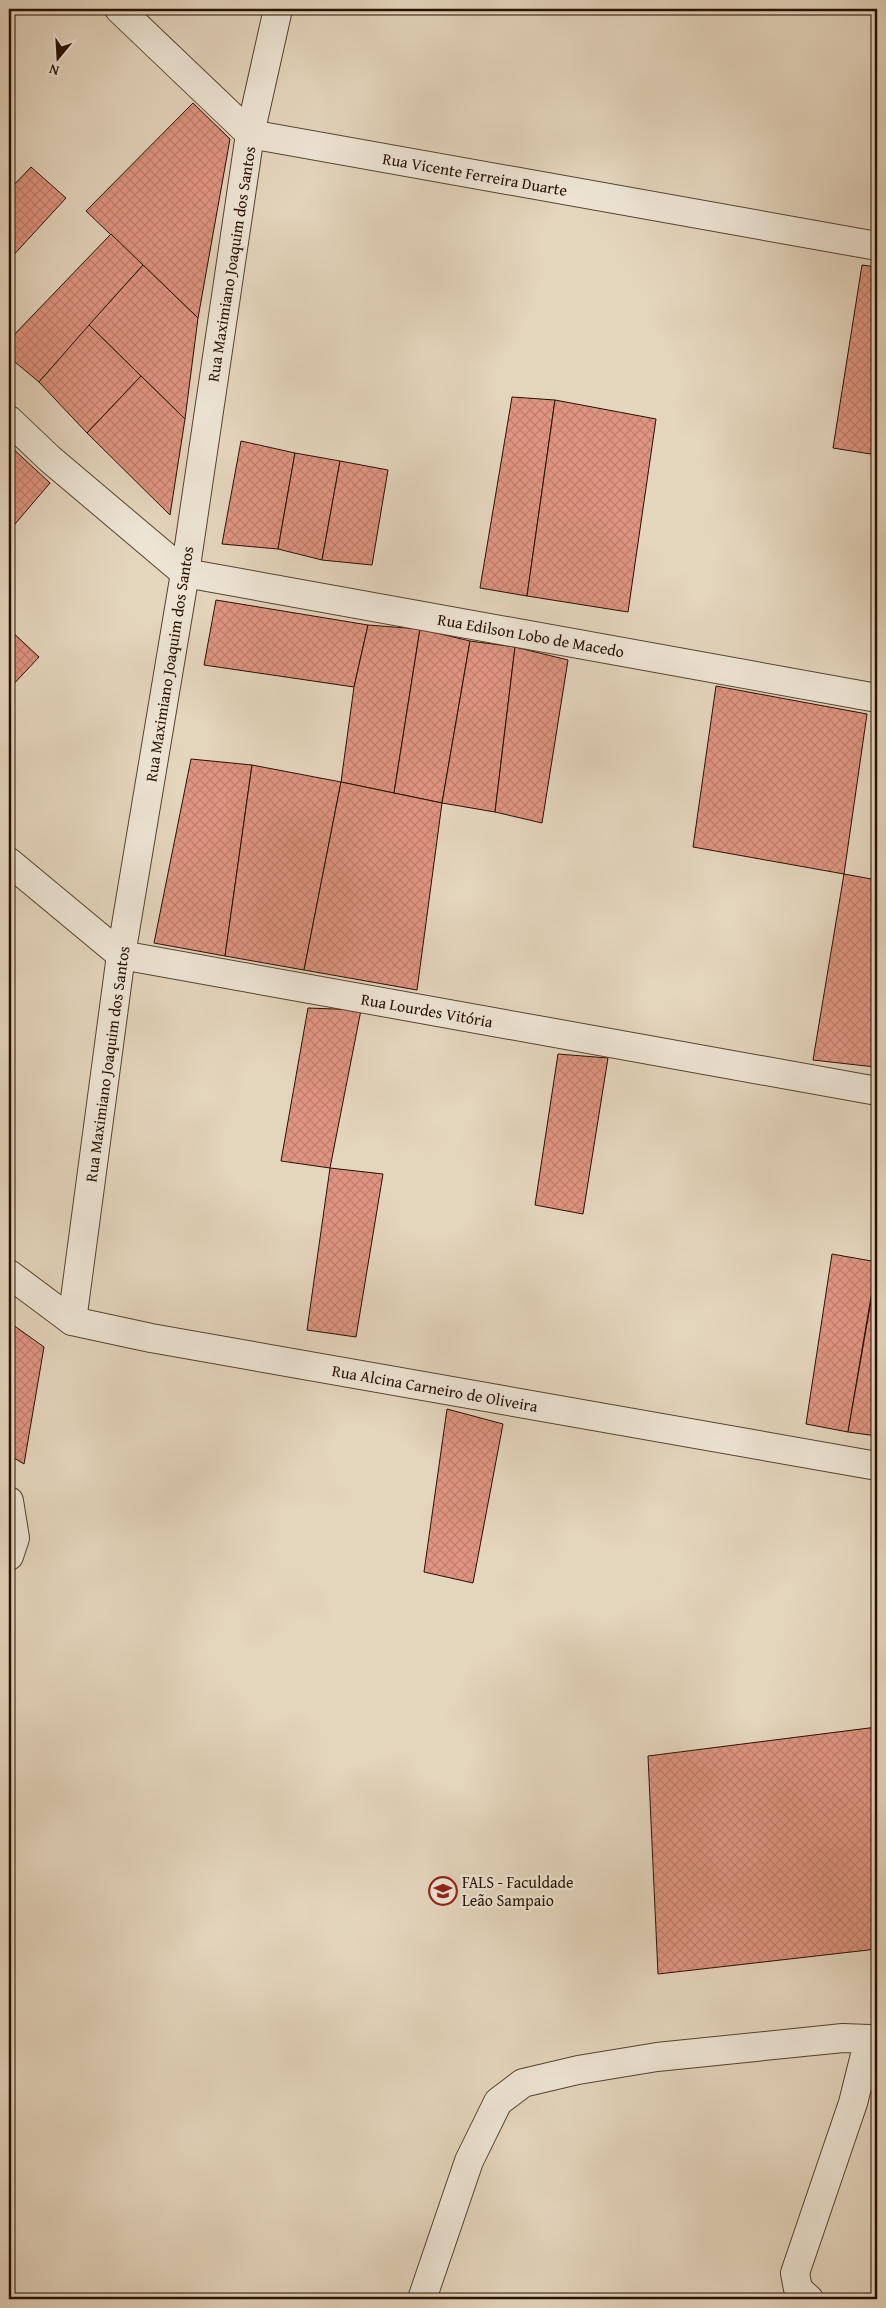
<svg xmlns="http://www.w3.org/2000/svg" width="886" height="2308" viewBox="0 0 886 2308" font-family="'Gentium Book Plus',serif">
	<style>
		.building { fill: url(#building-cross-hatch); stroke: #271100 }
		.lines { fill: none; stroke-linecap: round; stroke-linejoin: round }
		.minor-casing { stroke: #56422f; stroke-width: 30 }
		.minor { stroke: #ede4d4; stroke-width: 28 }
		.labels { text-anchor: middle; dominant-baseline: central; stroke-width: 4.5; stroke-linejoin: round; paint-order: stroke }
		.street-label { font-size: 16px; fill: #271100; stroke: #ede4d4 }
		.poi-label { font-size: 16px; fill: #271100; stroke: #ede4d4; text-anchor: start }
	</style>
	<defs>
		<pattern id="building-cross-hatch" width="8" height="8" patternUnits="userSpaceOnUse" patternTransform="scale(1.25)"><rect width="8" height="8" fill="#e09581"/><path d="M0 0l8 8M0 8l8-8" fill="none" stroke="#c07f6e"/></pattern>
	</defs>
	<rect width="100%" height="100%" fill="#e4d5bd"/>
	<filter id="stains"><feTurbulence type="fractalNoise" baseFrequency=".004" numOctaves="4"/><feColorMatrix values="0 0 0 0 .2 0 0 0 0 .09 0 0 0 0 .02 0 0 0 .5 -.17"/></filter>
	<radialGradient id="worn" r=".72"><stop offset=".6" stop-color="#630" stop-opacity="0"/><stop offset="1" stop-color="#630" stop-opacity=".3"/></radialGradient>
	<g class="building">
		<polygon points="193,103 230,139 198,318 86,211"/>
		<polygon points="31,167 66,198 9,260 9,190"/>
		<polygon points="111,234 143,265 39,382 9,357 9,340"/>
		<polygon points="143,265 198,318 185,419 89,325"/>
		<polygon points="862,265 877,267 877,455 833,448"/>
		<polygon points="89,325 141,376 87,433 39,382"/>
		<polygon points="141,376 185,419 170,515 87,433"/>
		<polygon points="512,397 555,400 527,596 480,588"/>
		<polygon points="555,400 656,419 628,612 527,596"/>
		<polygon points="241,441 295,453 278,549 222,544"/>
		<polygon points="9,445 50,483 9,531"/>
		<polygon points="295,453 340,461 322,560 278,549"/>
		<polygon points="340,461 388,470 372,565 322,560"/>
		<polygon points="216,600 368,625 354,687 204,665"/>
		<polygon points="368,625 420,629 394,793 341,782 354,687"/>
		<polygon points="9,629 39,657 9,689"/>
		<polygon points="420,629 470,641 442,803 394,793"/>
		<polygon points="470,641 515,647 495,812 442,803"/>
		<polygon points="515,647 568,660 542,823 495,812"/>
		<polygon points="716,686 867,714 844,874 693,847"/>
		<polygon points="191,759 252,765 225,956 154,943"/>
		<polygon points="252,765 341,782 304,970 225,956"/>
		<polygon points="341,782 442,803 417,990 304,970"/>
		<polygon points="844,874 877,880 877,1051 875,1067 813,1060"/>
		<polygon points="308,1008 361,1010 330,1168 281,1161"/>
		<polygon points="558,1054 608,1058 583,1214 535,1205"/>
		<polygon points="330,1168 383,1174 356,1337 307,1330"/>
		<polygon points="832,1254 877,1262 848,1432 806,1424"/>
		<polygon points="877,1267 877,1436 848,1432"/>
		<polygon points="9,1322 44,1347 24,1464 9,1455"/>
		<polygon points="447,1409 503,1424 473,1583 424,1572"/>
		<polygon points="877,1727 877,1949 658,1974 648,1756"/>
	</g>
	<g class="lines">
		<defs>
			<g id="minor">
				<polyline points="119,9 250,134 877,246"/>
				<polyline points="9,420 50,459 185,573 877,698"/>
				<polyline points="9,862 121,955 877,1091"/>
				<polyline points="9,1274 72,1321 151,1338 877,1466"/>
				<polyline points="72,1321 121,955 185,573 250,134 278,9"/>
				<polyline points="9,1501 15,1538 9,1556"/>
				<polyline points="422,2299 469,2161 498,2102 523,2083 578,2070 657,2057 843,2038 869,2039 853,2103 795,2273 798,2289 809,2299"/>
			</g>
		</defs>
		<use href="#minor" class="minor-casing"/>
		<use href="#minor" class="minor"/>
	</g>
	<defs>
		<symbol id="university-ring" viewBox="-11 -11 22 22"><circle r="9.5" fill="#ede4d4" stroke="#8f2418" stroke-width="1.5"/><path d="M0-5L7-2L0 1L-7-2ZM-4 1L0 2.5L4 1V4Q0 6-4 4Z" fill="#8f2418"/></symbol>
	</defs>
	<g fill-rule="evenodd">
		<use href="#university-ring" x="427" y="1875" width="32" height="32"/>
	</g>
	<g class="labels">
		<g class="street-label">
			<text transform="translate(475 174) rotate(10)">Rua Vicente Ferreira Duarte</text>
			<text transform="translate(231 264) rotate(-81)">Rua Maximiano Joaquim dos Santos</text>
			<text transform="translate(531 635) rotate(10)">Rua Edilson Lobo de Macedo</text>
			<text transform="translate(169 664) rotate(-81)">Rua Maximiano Joaquim dos Santos</text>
			<text transform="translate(427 1010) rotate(10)">Rua Lourdes Vitória</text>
			<text transform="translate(107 1064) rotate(-82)">Rua Maximiano Joaquim dos Santos</text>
			<text transform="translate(435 1388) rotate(10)">Rua Alcina Carneiro de Oliveira</text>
		</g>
		<g class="poi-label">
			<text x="462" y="1882">FALS - Faculdade<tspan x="462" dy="18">Leão Sampaio</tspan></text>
		</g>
	</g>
	<rect width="886" height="2308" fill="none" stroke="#e4d5bd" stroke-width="30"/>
	<rect x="10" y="10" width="866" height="2288" fill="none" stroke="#271100" stroke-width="2.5"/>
	<rect x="15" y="15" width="856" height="2278" fill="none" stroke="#271100"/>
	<g transform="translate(58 58) rotate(198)" stroke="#ede4d4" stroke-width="4" paint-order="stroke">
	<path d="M0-4L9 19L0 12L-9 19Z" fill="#271100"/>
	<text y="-8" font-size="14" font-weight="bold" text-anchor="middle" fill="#271100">N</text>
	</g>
	<rect width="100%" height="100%" filter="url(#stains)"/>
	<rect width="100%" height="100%" fill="url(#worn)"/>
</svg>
